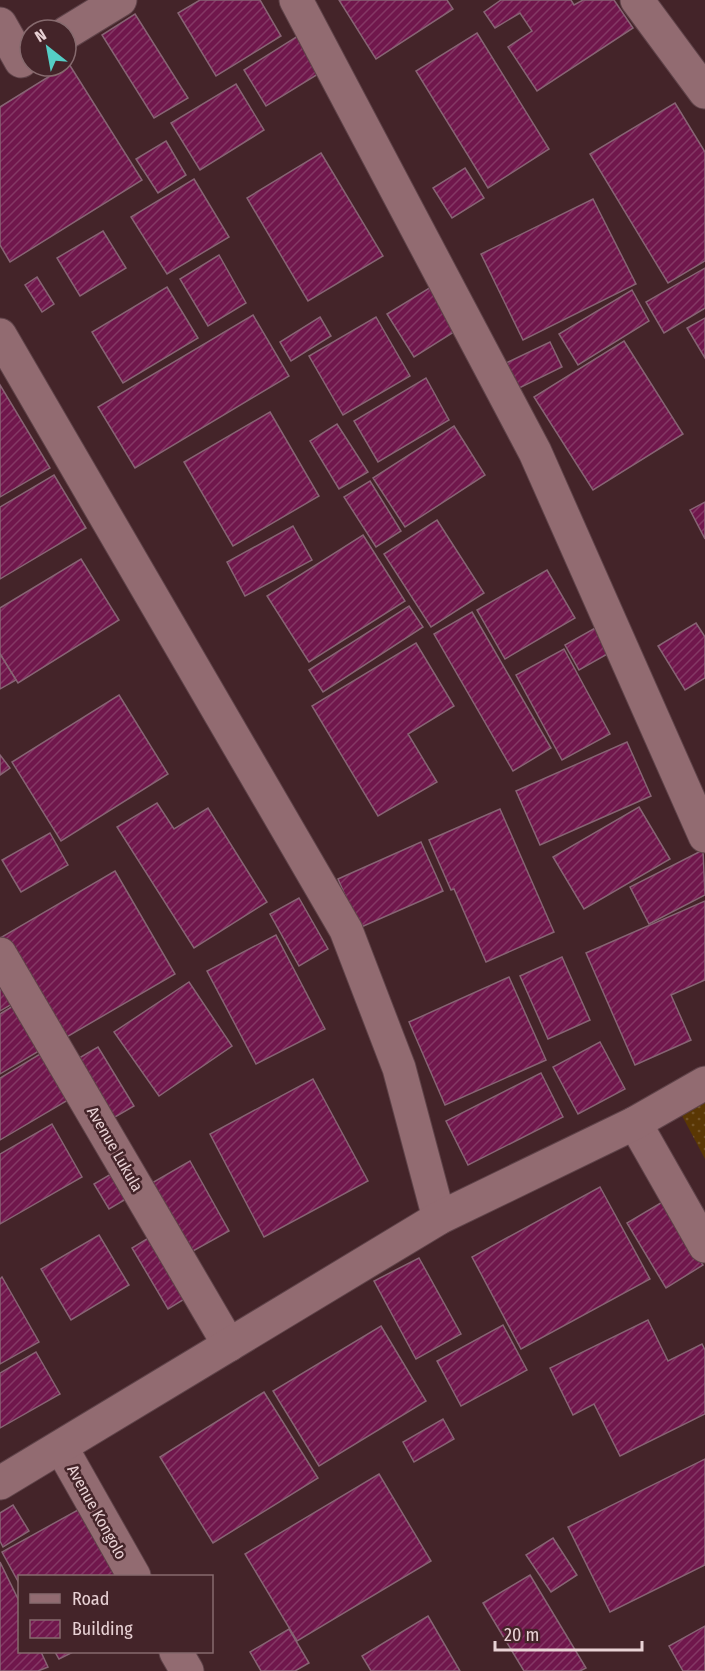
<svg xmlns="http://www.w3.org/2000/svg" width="705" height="1671" viewBox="0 0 705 1671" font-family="'Fira Sans Condensed',sans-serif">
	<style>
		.grass { fill: url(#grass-dots) }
		.building { fill: url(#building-hatch); stroke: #876474; stroke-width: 1.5 }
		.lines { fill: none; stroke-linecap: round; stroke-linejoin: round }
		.minor-casing { stroke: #5f4349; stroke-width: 35 }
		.minor { stroke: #926b71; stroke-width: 33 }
		.labels { text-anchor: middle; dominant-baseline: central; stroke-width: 5; stroke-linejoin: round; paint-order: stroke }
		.street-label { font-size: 16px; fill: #e9d2d5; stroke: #442429 }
	</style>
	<defs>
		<pattern id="grass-dots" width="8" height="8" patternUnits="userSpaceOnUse" patternTransform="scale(1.5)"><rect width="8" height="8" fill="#5a3704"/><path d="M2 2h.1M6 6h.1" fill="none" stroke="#725328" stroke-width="1.8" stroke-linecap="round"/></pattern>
		<pattern id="building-hatch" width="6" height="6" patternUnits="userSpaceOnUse" patternTransform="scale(1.5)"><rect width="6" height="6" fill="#70174c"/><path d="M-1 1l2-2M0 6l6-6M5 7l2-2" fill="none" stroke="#843865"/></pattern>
	</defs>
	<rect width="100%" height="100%" fill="#442429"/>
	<polygon class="grass" points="705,1097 705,1159 679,1110"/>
	<g class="building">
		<polygon points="200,0 260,0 281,36 216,76 178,13"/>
		<polygon points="339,0 447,0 453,9 376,59"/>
		<polygon points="501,0 571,0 574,5 583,0 614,0 633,28 537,91 508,47 532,31 520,13 495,28 484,12"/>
		<polygon points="135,14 188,98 154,118 102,35"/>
		<polygon points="477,33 549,149 488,188 416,71"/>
		<polygon points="301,34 323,71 266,106 244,70"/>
		<polygon points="69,64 142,180 10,262 0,245 0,107"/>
		<polygon points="236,84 264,130 200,170 171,123"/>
		<polygon points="675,103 705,152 705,261 668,283 590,154"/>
		<polygon points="166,141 186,175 158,193 136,159"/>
		<polygon points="321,153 383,256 308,301 247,198"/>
		<polygon points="465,168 484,198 452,218 433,188"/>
		<polygon points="194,179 229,237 167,274 131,217"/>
		<polygon points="593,199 636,284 523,340 481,254"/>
		<polygon points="103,231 126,268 80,296 57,258"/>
		<polygon points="219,255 246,303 208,326 180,279"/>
		<polygon points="705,268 705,308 664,333 646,302"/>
		<polygon points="37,277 54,304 42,312 25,285"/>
		<polygon points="167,287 198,338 123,383 92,332"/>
		<polygon points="431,287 457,330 414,357 387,314"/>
		<polygon points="632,290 649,321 578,365 559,334"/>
		<polygon points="253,315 289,376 135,468 98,407"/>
		<polygon points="320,317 331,336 291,361 280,342"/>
		<polygon points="376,317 410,376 343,415 309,356"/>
		<polygon points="705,318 705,358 687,328"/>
		<polygon points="624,341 683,434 593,490 534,397"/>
		<polygon points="550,342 562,367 513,391 500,366"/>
		<polygon points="426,378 449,420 378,462 354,421"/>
		<polygon points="0,385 50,468 0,497"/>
		<polygon points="270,412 319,496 233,546 184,462"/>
		<polygon points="337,424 368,472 339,489 310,441"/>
		<polygon points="454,426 485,475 405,527 373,478"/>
		<polygon points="54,475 86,528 0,579 0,507"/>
		<polygon points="370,481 401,531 376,547 344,497"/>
		<polygon points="705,502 705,539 690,510"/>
		<polygon points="437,520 484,593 431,627 384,554"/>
		<polygon points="293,526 312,560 245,596 227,562"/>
		<polygon points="363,535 405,601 309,662 267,596"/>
		<polygon points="81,559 119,620 18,683 0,654 0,608"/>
		<polygon points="547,570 575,618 505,659 477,610"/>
		<polygon points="409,606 423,627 323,692 309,670"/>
		<polygon points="472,612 551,748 513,771 434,634"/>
		<polygon points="696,623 705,637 705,678 685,690 658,646"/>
		<polygon points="597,627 611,652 579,670 565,645"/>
		<polygon points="416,643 454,706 408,734 437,782 378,816 312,706"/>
		<polygon points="564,649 610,734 562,760 516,675"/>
		<polygon points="0,654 16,680 0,689"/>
		<polygon points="119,695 168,774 61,841 12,762"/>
		<polygon points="627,742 651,796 540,845 516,791"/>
		<polygon points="0,755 10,768 0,775"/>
		<polygon points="157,803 174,829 208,808 267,902 194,948 117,827"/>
		<polygon points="639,807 670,859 584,909 553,857"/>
		<polygon points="500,809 554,932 486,962 454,889 451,890 429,840"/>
		<polygon points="50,833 68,865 21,892 2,860"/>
		<polygon points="421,842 443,891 359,928 338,879"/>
		<polygon points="703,850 705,895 649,924 630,887"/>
		<polygon points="115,871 175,974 58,1042 0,943 0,938"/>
		<polygon points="299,898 328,949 299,966 270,914"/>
		<polygon points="705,901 705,980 671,995 691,1040 635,1065 586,953"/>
		<polygon points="276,935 325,1029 256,1064 207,971"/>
		<polygon points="562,957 590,1020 548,1039 520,976"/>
		<polygon points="0,967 19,1000 0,1011"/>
		<polygon points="509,977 546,1060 445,1105 409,1022"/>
		<polygon points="189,982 232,1046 159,1096 114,1032"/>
		<polygon points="13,1006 39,1051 0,1074 0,1014"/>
		<polygon points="600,1042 625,1089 578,1114 553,1067"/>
		<polygon points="98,1047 134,1106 103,1124 67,1065"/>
		<polygon points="40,1054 68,1100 0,1140 0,1078"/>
		<polygon points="541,1073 563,1117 468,1165 446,1121"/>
		<polygon points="313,1079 368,1181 264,1237 210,1134"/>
		<polygon points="52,1124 82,1177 0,1224 0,1154"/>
		<polygon points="190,1161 229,1231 184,1256 145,1187"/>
		<polygon points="123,1167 138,1192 109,1209 94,1184"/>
		<polygon points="600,1187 650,1279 521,1349 472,1257"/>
		<polygon points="664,1201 703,1265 666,1288 627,1223"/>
		<polygon points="160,1231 196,1292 168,1309 132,1248"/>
		<polygon points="99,1235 129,1285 71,1320 41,1269"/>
		<polygon points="419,1258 461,1334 416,1359 374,1281"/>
		<polygon points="2,1277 39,1342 0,1364 0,1279"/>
		<polygon points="648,1320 668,1361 702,1344 705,1350 705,1414 620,1456 594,1404 573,1415 550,1368"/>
		<polygon points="503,1325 527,1370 461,1406 437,1361"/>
		<polygon points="381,1326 426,1401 319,1466 273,1391"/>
		<polygon points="36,1352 60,1394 0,1428 0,1373"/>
		<polygon points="264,1392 318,1478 213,1543 160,1457"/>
		<polygon points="443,1419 454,1439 414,1462 403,1442"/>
		<polygon points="705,1459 705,1565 610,1612 568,1527"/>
		<polygon points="379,1474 431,1561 297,1641 245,1554"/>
		<polygon points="13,1505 29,1531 3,1547 0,1541 0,1513"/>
		<polygon points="87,1505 126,1576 20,1576 20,1585 2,1552"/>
		<polygon points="553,1538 577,1575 551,1592 526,1555"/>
		<polygon points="0,1562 20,1603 20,1652 41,1652 48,1667 38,1671 0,1671"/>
		<polygon points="530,1575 586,1668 580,1671 524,1671 483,1603"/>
		<polygon points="428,1616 460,1671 371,1671 362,1656"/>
		<polygon points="705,1626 705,1671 683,1671 669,1646"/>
		<polygon points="289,1629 309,1663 295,1671 261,1671 250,1652"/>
		<polygon points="55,1652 73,1652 59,1659"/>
	</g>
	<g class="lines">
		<defs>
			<g id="minor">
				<polyline points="296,0 535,452 705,836"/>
				<polyline points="637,0 705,92"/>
				<polyline points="0,24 21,61"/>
				<polyline points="66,33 120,0"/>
				<polyline points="0,335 346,930 399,1068 439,1218"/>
				<polyline points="0,954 229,1345"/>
				<polyline points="635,1123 705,1246"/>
				<polyline points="61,1447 134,1576"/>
				<polyline points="0,1483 439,1218 635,1123 705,1083"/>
				<polyline points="176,1652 187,1671"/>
			</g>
		</defs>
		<use href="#minor" class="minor-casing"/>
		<use href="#minor" class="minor"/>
	</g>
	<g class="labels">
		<g class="street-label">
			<text transform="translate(115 1149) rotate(60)">Avenue Lukula</text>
			<text transform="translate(97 1512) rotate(61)">Avenue Kongolo</text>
		</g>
	</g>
	<rect x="18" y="1575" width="195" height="78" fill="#442429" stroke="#866a6e" stroke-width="1.5"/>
	<rect x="30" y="1594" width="30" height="9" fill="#926b71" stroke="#866a6e" stroke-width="1.5"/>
	<text x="72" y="1605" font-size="18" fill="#e9d2d5">Road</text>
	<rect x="30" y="1620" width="30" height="18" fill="url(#building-hatch)" stroke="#866a6e" stroke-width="1.5"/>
	<text x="72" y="1635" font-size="18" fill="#e9d2d5">Building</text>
	<g transform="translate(48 48) rotate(329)"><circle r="28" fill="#442429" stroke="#866a6e" stroke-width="1.5"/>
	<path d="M0-4.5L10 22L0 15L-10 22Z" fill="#55cec6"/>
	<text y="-9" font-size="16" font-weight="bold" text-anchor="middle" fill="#e9d2d5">N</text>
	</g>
	<path d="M495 1641v9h147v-9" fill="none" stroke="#e9d2d5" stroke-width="3"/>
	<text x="504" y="1641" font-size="18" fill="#e9d2d5" stroke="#442429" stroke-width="4.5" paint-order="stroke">20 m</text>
</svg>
